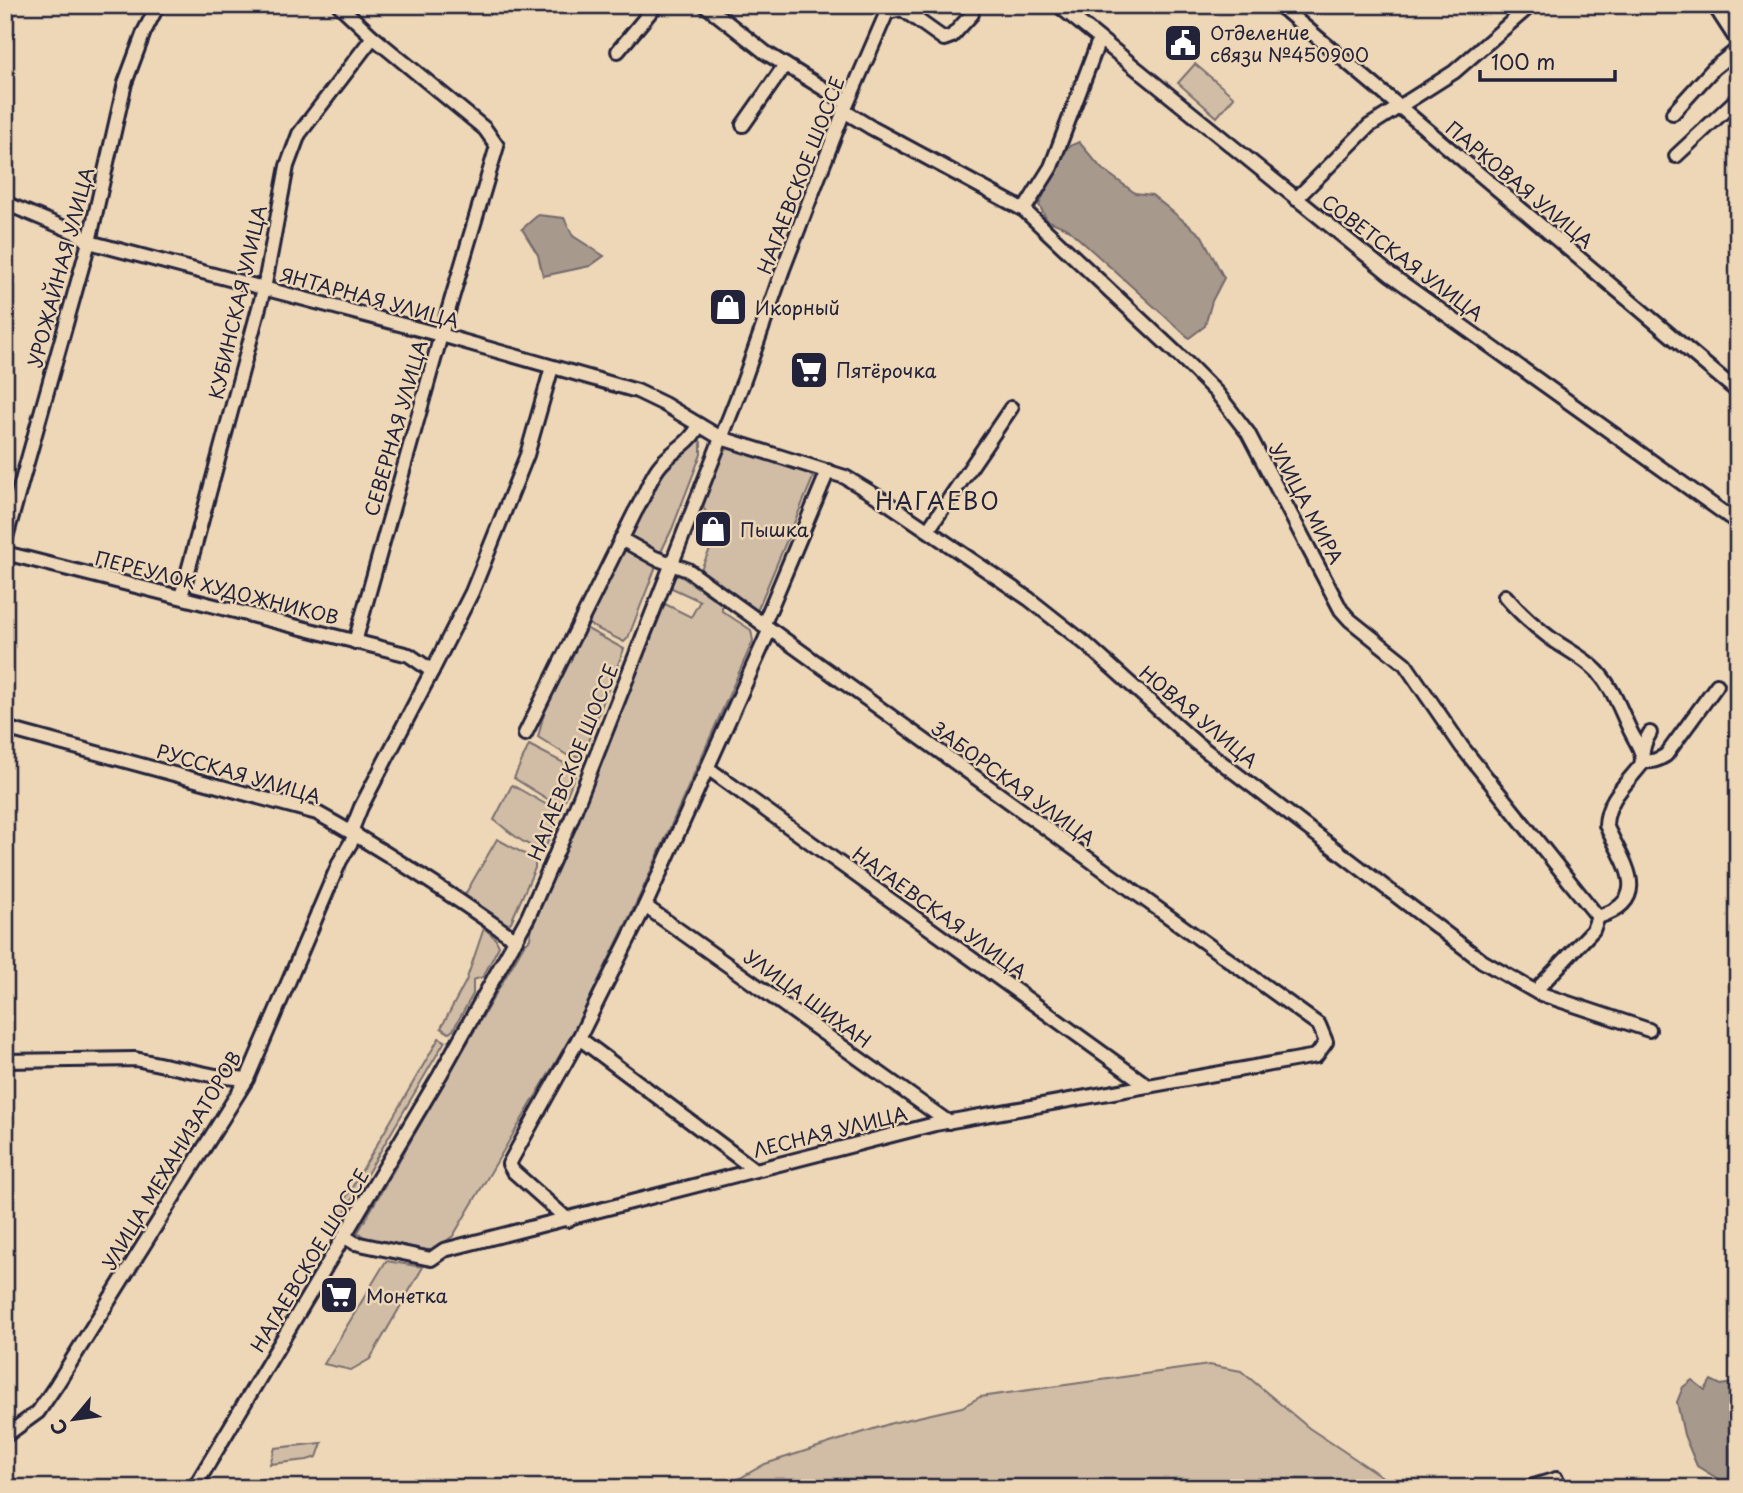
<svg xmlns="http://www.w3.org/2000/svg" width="1743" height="1493" viewBox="0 0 1743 1493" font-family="'Playpen Sans',sans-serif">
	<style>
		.green { fill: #d1bda5; stroke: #7a7070; stroke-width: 2 }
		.water { fill: #a8998d; stroke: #72696c; stroke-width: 2 }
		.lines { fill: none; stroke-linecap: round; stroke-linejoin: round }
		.minor-casing { stroke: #22223b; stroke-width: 18 }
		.minor { stroke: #eed7b7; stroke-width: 12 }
		.labels { text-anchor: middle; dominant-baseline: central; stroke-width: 5; stroke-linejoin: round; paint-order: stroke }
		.poi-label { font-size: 19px; fill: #22223b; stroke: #eed7b7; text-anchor: start }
		.street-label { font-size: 19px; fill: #22223b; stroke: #eed7b7 }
		.quarter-label { font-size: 23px; letter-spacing: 2px; fill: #22223b; stroke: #eed7b7 }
	</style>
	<rect width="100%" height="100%" fill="#eed7b7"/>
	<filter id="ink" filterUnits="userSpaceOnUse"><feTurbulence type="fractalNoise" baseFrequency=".0143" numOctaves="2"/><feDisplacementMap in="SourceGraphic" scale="14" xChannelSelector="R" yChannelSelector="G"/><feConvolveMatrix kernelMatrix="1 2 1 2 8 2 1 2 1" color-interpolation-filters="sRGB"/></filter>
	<g filter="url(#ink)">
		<g class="green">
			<polygon points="1195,64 1234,97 1217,117 1178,83"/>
			<polygon points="697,438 701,442 701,454 672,529 659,556 626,538 664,467"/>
			<polygon points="727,446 795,470 806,469 813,478 757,611 723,592 700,571 712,545 717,546 721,518 707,514 703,507 722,450"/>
			<polygon points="622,548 652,562 655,569 628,638 624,642 584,622"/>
			<polygon points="679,575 722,604 722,611 751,630 753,641 641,893 574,1031 453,1236 432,1251 365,1238 358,1232 524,945 530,939 531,931 665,604 691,617 700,601 672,588 672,578"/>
			<polygon points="582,626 624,649 584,751 581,756 570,757 538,737 546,705"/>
			<polygon points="529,745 564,763 575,775 565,800 559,803 554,803 514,778"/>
			<path d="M 512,785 L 554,809 L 558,813 L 547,844 L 543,849 C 526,848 507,829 494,820 Z"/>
			<polygon points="497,839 532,858 535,863 535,868 511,922 506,926 463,898"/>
			<polygon points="484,928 495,938 499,946 483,977 473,980 473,994 453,1030 449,1033 441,1028 466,981"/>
			<polygon points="439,1038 445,1041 340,1220 336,1215"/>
			<polygon points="386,1261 423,1267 370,1359 351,1370 324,1364"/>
			<polygon points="1209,1365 1241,1371 1309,1428 1399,1488 723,1488 765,1464 892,1423 962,1407 980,1397"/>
			<polygon points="322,1443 317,1457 307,1460 270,1464 275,1448"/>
		</g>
		<g class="water">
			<polygon points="1079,142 1101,168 1135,193 1152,195 1202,236 1224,278 1212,301 1205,326 1189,338 1068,229 1047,220 1039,205 1065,148"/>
			<polygon points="538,215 564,218 573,236 604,256 590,266 543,276 538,255 522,229"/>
			<polygon points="1692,1380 1705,1390 1711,1380 1721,1385 1732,1383 1738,1385 1738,1476 1725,1483 1697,1466 1684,1435 1677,1402 1683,1387"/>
		</g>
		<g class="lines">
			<defs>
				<g id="minor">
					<polyline points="339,5 373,37 485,129 497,146 441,335 355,642"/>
					<polyline points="705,5 766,53 847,103"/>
					<polyline points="1058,5 1391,275 1738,523"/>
					<polyline points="1279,5 1738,392"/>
					<polyline points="1714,5 1738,42"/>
					<polyline points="887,12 902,9 944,39 952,36 972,14"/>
					<polyline points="618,51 656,5"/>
					<polyline points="844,111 872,128 1024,210 1188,364 1217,393 1248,433 1341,610 1350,620 1405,664 1462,747 1598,917 1593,930 1540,986 1538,993"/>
					<polyline points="1673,113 1714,68 1738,49"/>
					<polyline points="743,125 785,65"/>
					<polyline points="1676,156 1738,98"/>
					<polyline points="1296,199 1369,126 1454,72 1531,5"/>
					<polyline points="5,203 77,233 89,242 441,335 637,391 664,404 721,438 845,477 883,500 1029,599 1086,644 1196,743 1482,961 1538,993 1649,1030"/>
					<polyline points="1024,210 1051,167 1099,40"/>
					<polyline points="928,530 1011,408"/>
					<polyline points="5,541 89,242 125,83 144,32 158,5"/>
					<polyline points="5,553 409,655 432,671 361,807 351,832"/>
					<path d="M 1505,596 C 1518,611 1533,625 1549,637 C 1565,649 1584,657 1598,672 C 1614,690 1620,709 1630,730 C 1635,741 1645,752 1641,765 C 1626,784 1607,800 1606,825 C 1621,860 1656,899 1598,917"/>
					<polyline points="181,597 264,289 287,166 299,134 373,37"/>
					<polyline points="763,626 828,471"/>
					<polyline points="432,671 472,592 527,455 552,367"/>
					<path d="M 5,728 L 317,813 C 386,851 452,895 516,940"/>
					<path d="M 1650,733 C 1644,742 1643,749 1642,760 C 1651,763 1658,760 1666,755 L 1717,685"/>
					<path d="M 525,734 L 635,512 C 644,498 648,482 658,468 C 670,451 690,445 699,425"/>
					<polyline points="709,769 1148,1086"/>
					<polyline points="645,906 948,1122"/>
					<polyline points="579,1038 755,1170"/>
					<polyline points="5,1061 135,1059 216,1076 247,1079"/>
					<polyline points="568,1220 513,1171 509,1164 579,1038 645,906 769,631"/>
					<polyline points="345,1237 355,1243 431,1259 444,1250 935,1124 1316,1056 1326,1042 1319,1025 688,570 655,558 621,539"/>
					<polyline points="5,1436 38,1412 57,1384 247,1079 340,861 356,834"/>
					<polyline points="194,1488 440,1075 528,917 571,820 744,380 783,269 844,111 890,5"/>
					<polyline points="1527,1488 1556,1479"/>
				</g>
			</defs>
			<use href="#minor" class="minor-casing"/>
			<use href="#minor" class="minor"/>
		</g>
	</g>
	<defs>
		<symbol id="civic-square" viewBox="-11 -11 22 22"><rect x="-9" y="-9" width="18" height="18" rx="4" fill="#22223b" stroke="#eed7b7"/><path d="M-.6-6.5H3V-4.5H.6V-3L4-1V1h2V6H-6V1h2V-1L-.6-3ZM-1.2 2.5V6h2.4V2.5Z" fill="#fff"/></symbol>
		<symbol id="shop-square" viewBox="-11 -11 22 22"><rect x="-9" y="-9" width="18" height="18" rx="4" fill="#22223b" stroke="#eed7b7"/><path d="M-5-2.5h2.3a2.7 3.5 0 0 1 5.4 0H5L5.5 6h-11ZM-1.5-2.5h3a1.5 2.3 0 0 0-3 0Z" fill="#fff"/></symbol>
		<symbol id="supermarket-square" viewBox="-11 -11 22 22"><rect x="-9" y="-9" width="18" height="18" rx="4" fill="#22223b" stroke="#eed7b7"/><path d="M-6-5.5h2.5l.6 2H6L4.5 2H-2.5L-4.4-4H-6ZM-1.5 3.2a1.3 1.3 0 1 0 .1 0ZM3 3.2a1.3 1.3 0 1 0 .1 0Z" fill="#fff"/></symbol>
	</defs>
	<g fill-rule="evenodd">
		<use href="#civic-square" x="1161" y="21" width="44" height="44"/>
		<use href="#shop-square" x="706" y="285" width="44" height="44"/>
		<use href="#supermarket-square" x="787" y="348" width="44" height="44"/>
		<use href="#shop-square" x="691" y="507" width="44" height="44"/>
		<use href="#supermarket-square" x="317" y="1273" width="44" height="44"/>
	</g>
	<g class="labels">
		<g class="poi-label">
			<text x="1210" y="32">Отделение<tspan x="1210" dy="22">связи №450900</tspan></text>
			<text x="755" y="307">Икорный</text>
			<text x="836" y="370">Пятёрочка</text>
			<text x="740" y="529">Пышка</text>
			<text x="366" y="1295">Монетка</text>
		</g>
		<g class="street-label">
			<text transform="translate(800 175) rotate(-69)">НАГАЕВСКОЕ ШОССЕ</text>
			<text transform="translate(1520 184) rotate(40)">ПАРКОВАЯ УЛИЦА</text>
			<text transform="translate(1403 257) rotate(37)">СОВЕТСКАЯ УЛИЦА</text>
			<text transform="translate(60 267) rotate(-75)">УРОЖАЙНАЯ УЛИЦА</text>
			<text transform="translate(370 297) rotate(15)">ЯНТАРНАЯ УЛИЦА</text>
			<text transform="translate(237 302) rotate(-77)">КУБИНСКАЯ УЛИЦА</text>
			<text transform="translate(395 428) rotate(-74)">СЕВЕРНАЯ УЛИЦА</text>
			<text transform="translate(1307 503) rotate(62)">УЛИЦА МИРА</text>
			<text transform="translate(217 587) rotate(14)">ПЕРЕУЛОК ХУДОЖНИКОВ</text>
			<text transform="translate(1199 716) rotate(40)">НОВАЯ УЛИЦА</text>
			<text transform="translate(572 762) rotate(-68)">НАГАЕВСКОЕ ШОССЕ</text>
			<text transform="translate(239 773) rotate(16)">РУССКАЯ УЛИЦА</text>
			<text transform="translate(1014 783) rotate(36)">ЗАБОРСКАЯ УЛИЦА</text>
			<text transform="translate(940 912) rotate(36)">НАГАЕВСКАЯ УЛИЦА</text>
			<text transform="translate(808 998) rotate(36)">УЛИЦА ШИХАН</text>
			<text transform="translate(830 1131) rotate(-14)">ЛЕСНАЯ УЛИЦА</text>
			<text transform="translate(171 1160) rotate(-59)">УЛИЦА МЕХАНИЗАТОРОВ</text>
			<text transform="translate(309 1260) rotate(-59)">НАГАЕВСКОЕ ШОССЕ</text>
		</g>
		<g class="quarter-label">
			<text x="938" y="500">НАГАЕВО</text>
		</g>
	</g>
	<rect width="1743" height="1493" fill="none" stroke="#eed7b7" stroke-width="28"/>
	<rect x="14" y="14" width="1715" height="1465" fill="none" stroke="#22223b" stroke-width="2.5" filter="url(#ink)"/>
	<g transform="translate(74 1419) rotate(241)" stroke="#eed7b7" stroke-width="5" paint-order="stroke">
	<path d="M0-5L12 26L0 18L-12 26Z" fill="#22223b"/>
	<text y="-10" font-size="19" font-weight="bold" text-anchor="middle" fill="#22223b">С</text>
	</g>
	<path d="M1480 70v10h135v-10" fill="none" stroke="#22223b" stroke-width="3.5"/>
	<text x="1491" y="70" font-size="21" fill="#22223b" stroke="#eed7b7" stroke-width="5" paint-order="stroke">100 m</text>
</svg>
